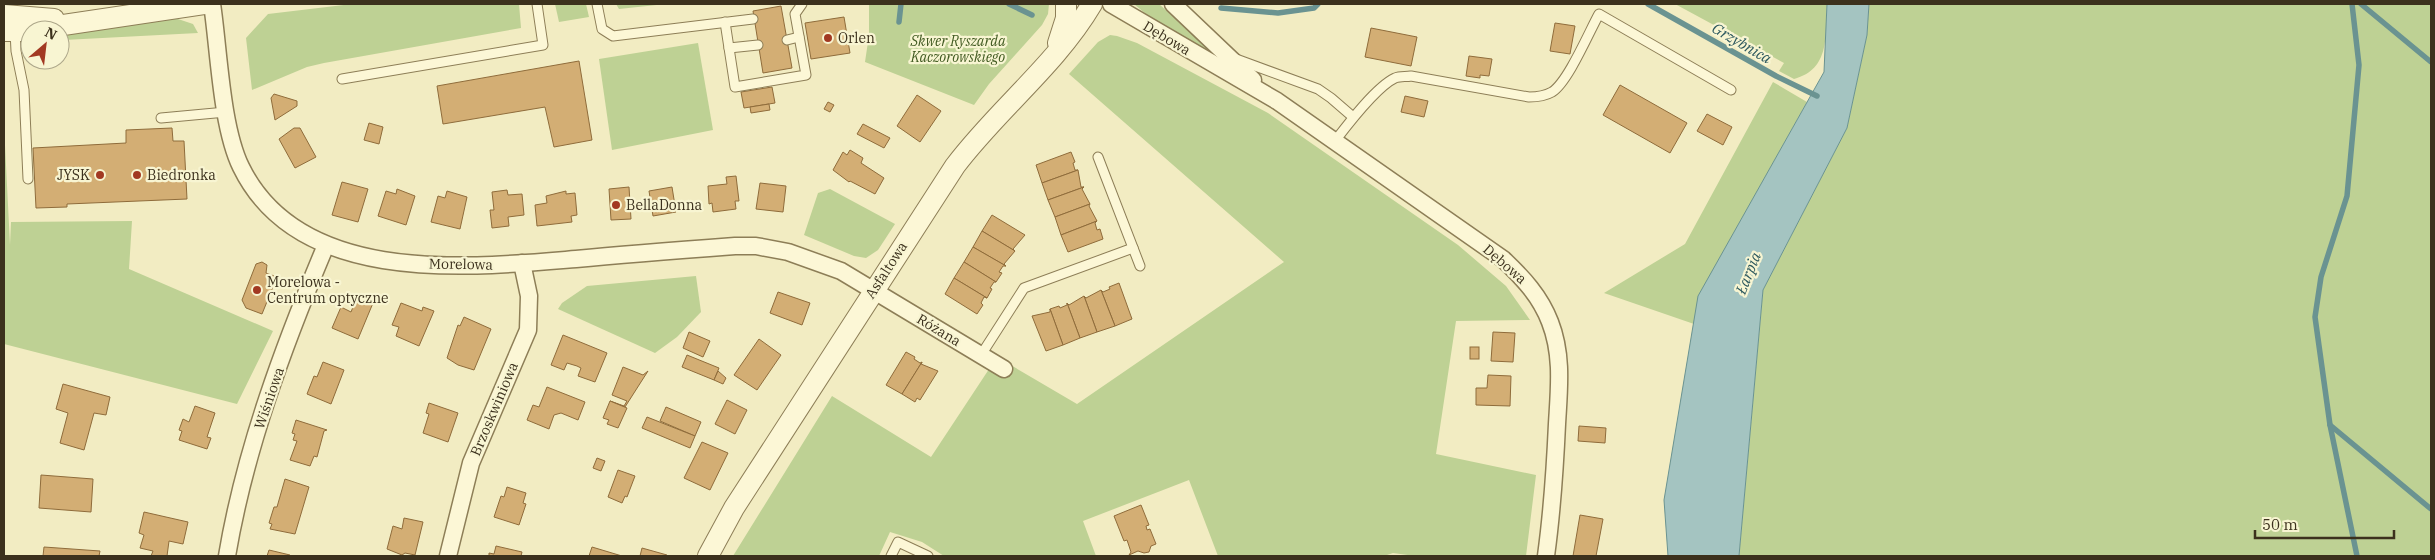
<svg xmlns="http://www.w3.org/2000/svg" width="2435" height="560" viewBox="0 0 2435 560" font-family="'IBM Plex Serif',serif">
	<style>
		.green { fill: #bed194 }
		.water { fill: #a4c4c1; stroke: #6a9391 }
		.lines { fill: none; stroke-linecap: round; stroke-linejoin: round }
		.stream { stroke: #6a9391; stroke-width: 5.5 }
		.building { fill: #d3ae74; stroke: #8f6c3b }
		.service-casing { stroke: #8d7e57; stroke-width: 11 }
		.minor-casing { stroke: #8d7e57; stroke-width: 19 }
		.tertiary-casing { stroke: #8d7e57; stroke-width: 22 }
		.service { stroke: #fcf7d6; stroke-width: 9 }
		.minor { stroke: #fcf7d6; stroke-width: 16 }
		.tertiary { stroke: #fcf7d6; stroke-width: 20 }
		.poi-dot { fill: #a23922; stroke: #f8f5d2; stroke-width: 2 }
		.labels { text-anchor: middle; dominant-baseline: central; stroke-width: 4.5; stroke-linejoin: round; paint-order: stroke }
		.poi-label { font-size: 14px; fill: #3c311d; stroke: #f8f5d2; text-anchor: start }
		.street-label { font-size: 14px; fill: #3c311d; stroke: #f8f5d2 }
		.park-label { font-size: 14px; font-style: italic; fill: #415a21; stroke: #f8f5d2 }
		.water-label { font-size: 15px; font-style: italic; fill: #2b575d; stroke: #f8f5d2 }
	</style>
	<rect width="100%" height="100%" fill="#f2ecc2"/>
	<g class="green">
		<polygon points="352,4 519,4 521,28 324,63 307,67 252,90 246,38 268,14"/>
		<polygon points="555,4 586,4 589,17 559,22"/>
		<polygon points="616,4 666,4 619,9"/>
		<polygon points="869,4 1049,4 1048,14 1042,25 989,84 974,105 865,62 869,35"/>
		<polygon points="1134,4 1159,4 1223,62 1146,14"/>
		<path d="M 1675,4 L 1827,4 C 1825,35 1831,69 1794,79 L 1779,71 L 1784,63 Z"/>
		<polygon points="1869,4 2431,4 2431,556 1739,556 1763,290 1847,128 1867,35"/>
		<polygon points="175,18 193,24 198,33 64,40 60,38 60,35"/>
		<polygon points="1110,35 1117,36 1137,43 1268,113 1458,245 1506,286 1530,320 1456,321 1436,454 1536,475 1526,556 1415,556 1393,553 1384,556 1218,556 1189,480 1083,521 1096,556 944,556 922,542 890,532 879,556 733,556 832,396 931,457 997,357 1077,404 1284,262 1069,74 1098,42"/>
		<polygon points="698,43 713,130 612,150 599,59"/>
		<polygon points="1773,82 1807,102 1699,296 1694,324 1604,293 1685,244"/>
		<polygon points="4,125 10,245 11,222 132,221 129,269 273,331 237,404 4,344"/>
		<polygon points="830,189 895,224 878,250 866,258 854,256 804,235 818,193"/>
		<polygon points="696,276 701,312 677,337 655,353 558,309 562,303 587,286"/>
	</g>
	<polygon class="water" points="1827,4 1869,4 1867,35 1847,128 1763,290 1739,556 1668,556 1664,500 1698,296 1824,72"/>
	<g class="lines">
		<g class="stream">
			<polyline points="1009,4 1032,15"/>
			<polyline points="1648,4 1776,76 1817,96"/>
			<polyline points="2352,4 2359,65 2347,196 2321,277 2315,317 2330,425 2357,556"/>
			<polyline points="2361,4 2431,62"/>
			<polyline points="1221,8 1278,13 1314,8 1318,4"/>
			<polyline points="899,22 901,4"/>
			<polyline points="2330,425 2431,509"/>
		</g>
	</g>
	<g class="building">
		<polygon points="781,6 792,68 763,73 753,11"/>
		<polygon points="844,17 850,53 811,59 805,23"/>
		<polygon points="1555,23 1575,26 1570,54 1550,51"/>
		<polygon points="1371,28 1417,37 1411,66 1365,57"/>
		<polygon points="1469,56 1492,59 1489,76 1480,75 1480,78 1466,76"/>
		<polygon points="579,61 592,140 554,147 545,107 443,124 437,86"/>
		<polygon points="1620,85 1687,123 1670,153 1603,115"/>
		<polygon points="772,87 775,103 744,108 741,92"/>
		<polygon points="274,94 297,101 297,106 275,120 271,98"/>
		<polygon points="917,95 941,111 920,142 897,126"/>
		<polygon points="1405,96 1428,101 1424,117 1401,112"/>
		<polygon points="828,102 834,105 830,112 824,109"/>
		<polygon points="769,104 770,110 751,113 750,107"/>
		<polygon points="1707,114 1732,127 1723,145 1697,131"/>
		<polygon points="369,123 383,127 379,144 364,140"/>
		<polygon points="863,124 890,138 884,148 857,134"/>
		<polygon points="172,128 173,141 184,141 187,199 67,204 67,207 36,208 33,148 126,143 126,130"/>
		<polygon points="294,128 300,128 316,157 295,168 279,139"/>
		<polygon points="850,150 863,158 861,163 884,178 875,194 850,181 849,182 833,170 843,152 847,155"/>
		<polygon points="1071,152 1075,162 1073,163 1075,170 1078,170 1042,183 1036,165"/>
		<polygon points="1078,170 1081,187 1084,187 1048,200 1042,183"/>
		<polygon points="736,176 739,201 735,201 736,209 713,212 712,203 709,204 708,186 727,184 726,177"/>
		<polygon points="342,182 368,189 358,222 332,215"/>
		<polygon points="760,183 786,186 783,212 756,209"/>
		<polygon points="629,187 631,219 611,220 609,189"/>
		<polygon points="672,187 676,212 653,216 649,191"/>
		<polygon points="1084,187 1082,189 1090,204 1055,217 1048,200"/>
		<polygon points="397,189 415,196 406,225 378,216 386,191 396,194"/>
		<polygon points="507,190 508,195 522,194 524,215 508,217 509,226 492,228 490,210 494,210 492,192"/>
		<polygon points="447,191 467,197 460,229 431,222 438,196 445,198"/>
		<polygon points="566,191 566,194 575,193 577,215 571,216 572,222 537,226 535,205 547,203 546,196"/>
		<polygon points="1090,204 1089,206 1097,221 1061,235 1055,217"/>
		<polygon points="992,215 1025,235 1013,249 1015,251 982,231"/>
		<polygon points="1097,221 1095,223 1097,230 1100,229 1103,239 1068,252 1061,235"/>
		<polygon points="982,231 1015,251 1004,264 1006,266 973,247"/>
		<polygon points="973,247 1006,266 1003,266 999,272 1002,273 996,282 964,262"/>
		<polygon points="262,262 267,265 266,273 277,277 262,314 246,308 242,300 256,264"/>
		<polygon points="964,262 996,282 994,282 990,288 992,289 987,298 954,278"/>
		<polygon points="954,278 987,298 984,297 981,303 983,305 977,314 945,294"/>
		<polygon points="1119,283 1132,319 1115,326 1101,290 1103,292 1110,289 1109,287"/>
		<polygon points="1101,290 1115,326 1097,332 1084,296 1086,298"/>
		<polygon points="778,292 810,303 802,325 770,313"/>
		<polygon points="1084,296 1097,332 1080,338 1067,303 1069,305"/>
		<polygon points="357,297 373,303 358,339 332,328 341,307 351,312"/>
		<polygon points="401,303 422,311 423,307 434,311 419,346 396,336 399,327 392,325"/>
		<polygon points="1067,303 1080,338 1063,345 1050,309 1059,306 1060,308 1067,305"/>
		<polygon points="1050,309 1063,345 1046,351 1032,316 1050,312"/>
		<polygon points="464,317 491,329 474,370 458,365 447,358 458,325 460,326"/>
		<polygon points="689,332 710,341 703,357 683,348"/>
		<polygon points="1493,332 1515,333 1513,362 1491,361"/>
		<polygon points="563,335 607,353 595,382 578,376 581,368 577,366 567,363 564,370 551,365"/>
		<polygon points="759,339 781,355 757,390 734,375"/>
		<rect x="1470" y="347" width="9" height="12"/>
		<polygon points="906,352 915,357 914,359 920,363 922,362 902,394 886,385"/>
		<polygon points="687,355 719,368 714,380 682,367"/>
		<polygon points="323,362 344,370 331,404 307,394 314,376 317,377"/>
		<polygon points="922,362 921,364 938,371 920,400 917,398 915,402 902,394"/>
		<polygon points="623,367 643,375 648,371 625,407 610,401 624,406 627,401 612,395"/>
		<polygon points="718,371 726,378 723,384 714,380"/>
		<polygon points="1488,375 1511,376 1510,406 1476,405 1476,388 1487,388"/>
		<polygon points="63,384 110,397 106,415 94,413 84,450 60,443 68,413 56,409"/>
		<polygon points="547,387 585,402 578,420 561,413 554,415 549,429 527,420 533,405 539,407"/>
		<polygon points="727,400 747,410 735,434 715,424"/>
		<polygon points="610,401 627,408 618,428 607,424 609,420 603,418"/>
		<polygon points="429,403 458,413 448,442 423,433 429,414 426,413"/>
		<polygon points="195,406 215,413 207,437 211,438 207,449 179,440 182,431 179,430 183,419 189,422"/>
		<polygon points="666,407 701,422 695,436 660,421"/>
		<polygon points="647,417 695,436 690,448 642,428"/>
		<polygon points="296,420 327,430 324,431 317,457 314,456 310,466 290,460 297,441 293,440 295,434 292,433"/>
		<polygon points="1579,426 1606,428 1605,443 1578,441"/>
		<polygon points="702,442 728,453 710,490 684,478"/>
		<polygon points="597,458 605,461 601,471 593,468"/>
		<polygon points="618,470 635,476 627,497 625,496 622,503 608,497"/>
		<polygon points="41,475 93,479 91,512 39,508"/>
		<polygon points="285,479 309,487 295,534 270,529 272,524 269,523 274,507 277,507"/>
		<polygon points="507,487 526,493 523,503 526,504 519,525 494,517 501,496 504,497"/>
		<polygon points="1141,505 1149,525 1146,526 1147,530 1150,529 1156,544 1151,546 1149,552 1144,553 1138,551 1129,555 1131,552 1127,540 1124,541 1114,516"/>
		<polygon points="144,512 188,522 183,544 169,541 167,556 151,556 153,551 140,548 144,535 139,533"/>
		<polygon points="1580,515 1603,519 1596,556 1573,556"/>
		<polygon points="404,518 423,522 415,555 405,553 402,555 387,549 393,526 402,529"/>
		<polygon points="496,546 522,552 521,556 489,556 489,553 494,554"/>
		<polygon points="44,547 100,551 99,556 43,556"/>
		<polygon points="592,547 622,556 589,556"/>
		<polygon points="642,548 667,555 667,556 640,556"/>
		<polygon points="269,550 290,555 289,556 267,556"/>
	</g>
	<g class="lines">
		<defs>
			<g id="service">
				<polyline points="597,4 602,29 613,36 753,19"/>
				<polyline points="725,22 735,87 806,75 795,14 802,4"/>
				<polyline points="15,31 16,51 24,90 28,179"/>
				<polyline points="787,40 799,37"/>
				<polyline points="729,48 758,45"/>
				<polyline points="1236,59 1318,89 1331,98 1353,117"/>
				<polyline points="342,79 543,45 537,4"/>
				<polyline points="161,118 226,112"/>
				<path d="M 1335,141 C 1348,124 1376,87 1395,78 C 1400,76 1406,77 1411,76 L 1529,97 C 1537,97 1545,96 1552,92 C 1568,82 1589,32 1599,14 L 1731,90"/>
				<polyline points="1098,157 1140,266"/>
				<polyline points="981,355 1024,288 1133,248"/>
				<polyline points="891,556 898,542 928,556"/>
			</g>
			<g id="minor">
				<path d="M 212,4 C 219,50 221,126 241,167 C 299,286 467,268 576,259 C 629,254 682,250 735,246 L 756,246 L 788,252 L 841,271 L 1004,369"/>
				<path d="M 1111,4 L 1277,101 L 1503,259 C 1523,278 1540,296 1550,322 C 1563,355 1559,389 1557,424 C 1555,468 1552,512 1546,556"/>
				<polyline points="1173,4 1253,80"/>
				<path d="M 227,556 C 245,449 284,345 326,245"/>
				<polyline points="448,556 471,463 528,330 529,296 522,263"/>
			</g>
			<g id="tertiary">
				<polyline points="4,15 54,19"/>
				<polyline points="4,31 23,31 204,4"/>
				<polyline points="1058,43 1066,18 1066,4"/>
				<path d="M 708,556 L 734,508 L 955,166 C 997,110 1056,65 1092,4"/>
			</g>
		</defs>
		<use href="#service" class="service-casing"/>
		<use href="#minor" class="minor-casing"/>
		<use href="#tertiary" class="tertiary-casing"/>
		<use href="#service" class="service"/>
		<use href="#minor" class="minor"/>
		<use href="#tertiary" class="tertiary"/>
	</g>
	<g class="poi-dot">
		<circle cx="828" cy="38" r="5"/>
		<circle cx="100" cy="175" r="5"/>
		<circle cx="137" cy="175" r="5"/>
		<circle cx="616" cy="205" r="5"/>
		<circle cx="257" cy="290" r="5"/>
	</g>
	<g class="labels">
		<g class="poi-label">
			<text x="838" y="38">Orlen</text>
			<text x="90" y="175" text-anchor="end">JYSK</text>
			<text x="147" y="175">Biedronka</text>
			<text x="626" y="205">BellaDonna</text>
			<text x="267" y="282">Morelowa -<tspan x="267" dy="16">Centrum optyczne</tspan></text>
		</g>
		<g class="street-label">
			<text transform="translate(1167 38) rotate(31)">Dębowa</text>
			<text transform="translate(461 264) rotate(1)">Morelowa</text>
			<text transform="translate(1505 264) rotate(41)">Dębowa</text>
			<text transform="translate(886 270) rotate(-57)">Asfaltowa</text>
			<text transform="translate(939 330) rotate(31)">Różana</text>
			<text transform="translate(269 398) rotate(-71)">Wiśniowa</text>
			<text transform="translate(494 409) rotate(-67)">Brzoskwiniowa</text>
		</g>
		<g class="park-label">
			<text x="958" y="41">Skwer Ryszarda<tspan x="958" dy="16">Kaczorowskiego</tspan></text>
		</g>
		<g class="water-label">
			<text transform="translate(1742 43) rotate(30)">Grzybnica</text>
			<text transform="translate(1748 273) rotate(-68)">Łarpia</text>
		</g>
	</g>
	<rect width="2435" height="560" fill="none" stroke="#3c311d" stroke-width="10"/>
	<g transform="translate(45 45) rotate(28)"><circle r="24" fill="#f8f5d2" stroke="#ada78a"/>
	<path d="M0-4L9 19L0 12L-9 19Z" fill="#a23922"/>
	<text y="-8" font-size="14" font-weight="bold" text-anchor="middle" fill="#3c311d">N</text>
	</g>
	<path d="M2255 530v8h139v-8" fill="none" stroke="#3c311d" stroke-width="2.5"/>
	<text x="2262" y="530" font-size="15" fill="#3c311d" stroke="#f8f5d2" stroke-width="4" paint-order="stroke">50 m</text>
</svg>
